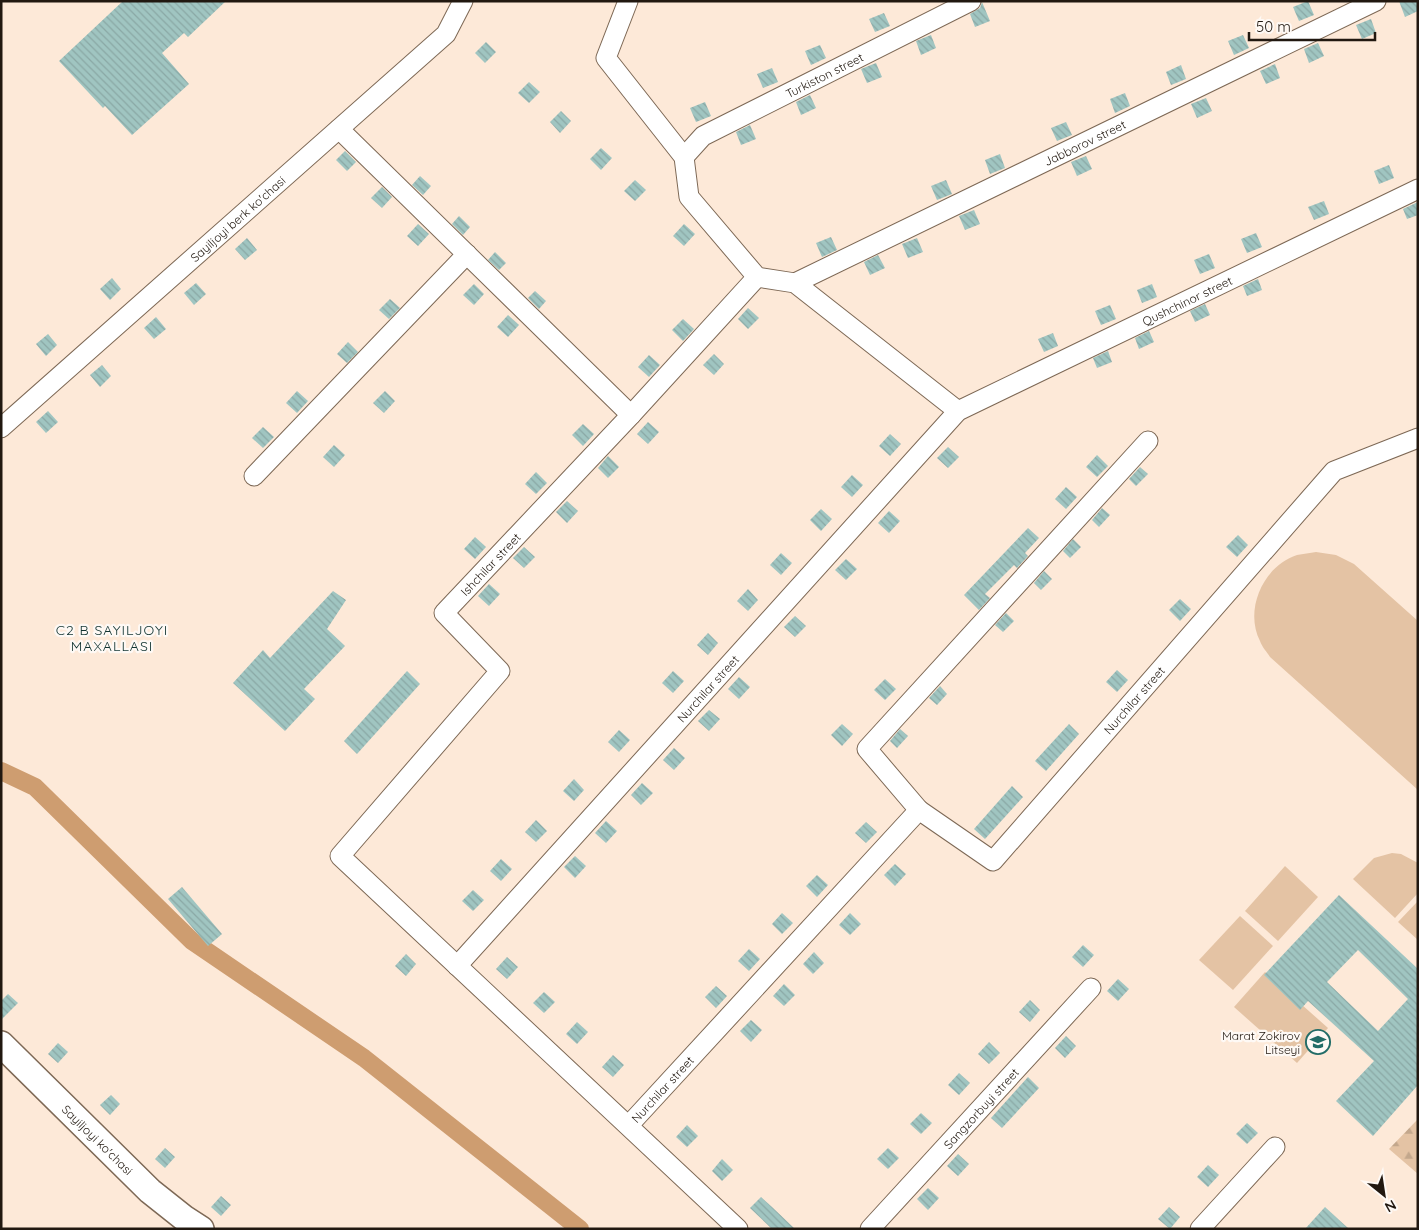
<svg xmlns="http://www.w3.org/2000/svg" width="1419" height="1230" viewBox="0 0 1419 1230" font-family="Quicksand,sans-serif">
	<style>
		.grass { fill: #e4c3a4 }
		.forest { fill: url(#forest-firs) }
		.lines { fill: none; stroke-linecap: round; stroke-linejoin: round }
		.canal { stroke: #ce9d70; stroke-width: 18 }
		.building { fill: url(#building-back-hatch); fill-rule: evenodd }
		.minor-casing { stroke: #7d6855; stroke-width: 21 }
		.major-casing { stroke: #7d6855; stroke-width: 28 }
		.minor { stroke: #fff; stroke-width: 19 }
		.major { stroke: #fff; stroke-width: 25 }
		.labels { text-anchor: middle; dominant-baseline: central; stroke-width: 4.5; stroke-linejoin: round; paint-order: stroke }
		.street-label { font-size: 12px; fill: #211810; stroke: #fef9f5 }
		.poi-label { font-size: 12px; fill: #211810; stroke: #fef9f5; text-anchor: end }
		.neighbourhood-label { font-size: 14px; letter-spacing: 1px; fill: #113330; stroke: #fef9f5 }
	</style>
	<defs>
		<pattern id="forest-firs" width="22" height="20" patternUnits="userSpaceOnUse" patternTransform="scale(1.25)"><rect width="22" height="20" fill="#e4c3a4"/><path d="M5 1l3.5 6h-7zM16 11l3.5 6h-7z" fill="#c3a78c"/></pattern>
		<pattern id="building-back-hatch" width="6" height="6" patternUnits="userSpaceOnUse" patternTransform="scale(1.25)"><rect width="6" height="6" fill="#a0c5c1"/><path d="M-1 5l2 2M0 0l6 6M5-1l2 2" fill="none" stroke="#8aa8a5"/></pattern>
	</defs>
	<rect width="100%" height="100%" fill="#fde9d8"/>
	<g class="grass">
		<path d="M 1316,552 L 1336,555 L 1354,564 L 1418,621 L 1418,790 L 1270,657 C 1267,652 1262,647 1260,641 C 1244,610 1263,566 1297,555 C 1303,554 1310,553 1316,552 Z"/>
		<polygon points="1392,853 1401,854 1418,863 1418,893 1395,918 1353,879 1374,858"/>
		<polygon points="1285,866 1318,897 1278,941 1245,911"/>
		<polygon points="1418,901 1418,940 1398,922"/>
		<polygon points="1240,916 1273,946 1233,990 1199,960"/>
		<polygon points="1265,972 1328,1028 1297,1063 1234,1007"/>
	</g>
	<polygon class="forest" points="1418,1119 1418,1174 1389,1149"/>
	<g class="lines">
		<polyline class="canal" points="1,771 35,787 192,941 364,1058 580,1229"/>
	</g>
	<g class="building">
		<polygon points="123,1 226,1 188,37 184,33 162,53 189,84 132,135 105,106 103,108 59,61"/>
		<polygon points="1308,1 1314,15 1299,21 1293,7"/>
		<polygon points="1399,1 1418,1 1418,11 1405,17"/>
		<polygon points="982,2 990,21 975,27 970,14 980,8"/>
		<polygon points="884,13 890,26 875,32 869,19"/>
		<polygon points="1371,19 1376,33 1362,39 1356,25"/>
		<polygon points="931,35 936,48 921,55 916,41"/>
		<polygon points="1243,35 1249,48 1234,55 1228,41"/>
		<polygon points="486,42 496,52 485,63 475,53"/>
		<polygon points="1318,43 1324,56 1309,63 1304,49"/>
		<polygon points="820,45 826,58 811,65 805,51"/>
		<polygon points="876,63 882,77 867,83 861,69"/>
		<polygon points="1275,64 1280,78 1266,84 1260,71"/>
		<polygon points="1181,65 1186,79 1171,85 1166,72"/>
		<polygon points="772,68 778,82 763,88 757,74"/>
		<polygon points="529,82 540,92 529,103 518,93"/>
		<polygon points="1125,93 1130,106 1115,113 1110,99"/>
		<polygon points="810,95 816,108 801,115 796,102"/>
		<polygon points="1206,98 1212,111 1197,118 1191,104"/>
		<polygon points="705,102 711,116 696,122 690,108"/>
		<polygon points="561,111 571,121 560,133 550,122"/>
		<polygon points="1066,122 1072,135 1057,141 1051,128"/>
		<polygon points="750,125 756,139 741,145 736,132"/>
		<polygon points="601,148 612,158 601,170 590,159"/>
		<polygon points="345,151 356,162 347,171 336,160"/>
		<polygon points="1000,154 1005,168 990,174 985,160"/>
		<polygon points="1086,156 1092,169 1077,176 1071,162"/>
		<polygon points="1389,165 1394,178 1379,184 1374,171"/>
		<polygon points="420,176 431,186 423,195 412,185"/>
		<polygon points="635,180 646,190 635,201 624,191"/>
		<polygon points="946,180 952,194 937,200 931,186"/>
		<polygon points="382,187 392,197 382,208 371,198"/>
		<polygon points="1324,201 1329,214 1314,220 1308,207"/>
		<polygon points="1418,202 1418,215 1407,219 1403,209"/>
		<polygon points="974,210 980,224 965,230 959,216"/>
		<polygon points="459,216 470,227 463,235 452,224"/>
		<polygon points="418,224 429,234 418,246 407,236"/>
		<polygon points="684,224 695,234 684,246 673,236"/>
		<polygon points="1256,233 1262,247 1247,253 1241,239"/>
		<polygon points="831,237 837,250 822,257 816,243"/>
		<polygon points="247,238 257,250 245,260 235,249"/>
		<polygon points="917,238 923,252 908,258 902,244"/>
		<polygon points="495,252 506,263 499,270 488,260"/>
		<polygon points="1209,254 1215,268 1200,274 1194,260"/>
		<polygon points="878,255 885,268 870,275 864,262"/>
		<polygon points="112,278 121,289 110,300 100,289"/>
		<polygon points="1258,279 1262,290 1247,296 1243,286"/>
		<polygon points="196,283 206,294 194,305 184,293"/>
		<polygon points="474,284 484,294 474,305 463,295"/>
		<polygon points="1152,284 1157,297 1142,303 1137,290"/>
		<polygon points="535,291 546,301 539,309 528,298"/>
		<polygon points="390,299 400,308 389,319 379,310"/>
		<polygon points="1205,304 1210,315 1195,322 1190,311"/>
		<polygon points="1110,305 1116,319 1101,325 1095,311"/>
		<polygon points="748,308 759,318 748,329 738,319"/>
		<polygon points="508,315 519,325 508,337 497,327"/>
		<polygon points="156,317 166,329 154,339 144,328"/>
		<polygon points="683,319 694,329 683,341 672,330"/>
		<polygon points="1149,331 1154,342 1139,349 1135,338"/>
		<polygon points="1053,333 1058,346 1044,352 1038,339"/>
		<polygon points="48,334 57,345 46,356 36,344"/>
		<polygon points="348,342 358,352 347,363 337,354"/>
		<polygon points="1108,351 1112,362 1097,368 1093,358"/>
		<polygon points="714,354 724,364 714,375 703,365"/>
		<polygon points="649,355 660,365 649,377 638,367"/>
		<polygon points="102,365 111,376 100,387 90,375"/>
		<polygon points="297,391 308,401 297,413 286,403"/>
		<polygon points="385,391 395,401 384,413 373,403"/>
		<polygon points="48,411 58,422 46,433 36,422"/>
		<polygon points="648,422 659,432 648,444 637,434"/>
		<polygon points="583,424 594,434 583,446 572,435"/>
		<polygon points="263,427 274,437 263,448 252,438"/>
		<polygon points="890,434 901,444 890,456 879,446"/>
		<polygon points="334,445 345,455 334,467 323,457"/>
		<polygon points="948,447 959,457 948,468 937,458"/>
		<polygon points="1097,455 1108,466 1097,477 1086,467"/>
		<polygon points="608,456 619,467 608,478 598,468"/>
		<polygon points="1140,467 1148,474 1136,486 1129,479"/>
		<polygon points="536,472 547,483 536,494 525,484"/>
		<polygon points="852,475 863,485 852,497 841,487"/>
		<polygon points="1066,487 1077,497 1066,509 1055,499"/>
		<polygon points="567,501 578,511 567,523 556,512"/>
		<polygon points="1102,508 1110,515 1099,527 1092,520"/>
		<polygon points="821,509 832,519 821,531 810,520"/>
		<polygon points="889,511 900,521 889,533 878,523"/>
		<polygon points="1028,528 1039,538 1025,553 1028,556 1017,568 1014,565 985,594 990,598 979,610 964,595"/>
		<polygon points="1238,535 1248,545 1237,557 1226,547"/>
		<polygon points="475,537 486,547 475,559 464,549"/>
		<polygon points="1073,539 1081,547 1070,558 1063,551"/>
		<polygon points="524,547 535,557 524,568 513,558"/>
		<polygon points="781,553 792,563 781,575 770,565"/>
		<polygon points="846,559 857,569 846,580 835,570"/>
		<polygon points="1044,571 1052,579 1041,590 1034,583"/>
		<polygon points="489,584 500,594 489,606 478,596"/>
		<polygon points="748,589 758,600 748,611 737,601"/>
		<polygon points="333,591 346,600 327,629 345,646 304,689 315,699 285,731 233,683 263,650 270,658"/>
		<polygon points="1180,599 1191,609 1180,621 1169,610"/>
		<polygon points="1006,613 1014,621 1003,632 995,625"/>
		<polygon points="795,616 806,626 795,637 784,627"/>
		<polygon points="708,633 718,643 708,655 697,645"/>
		<polygon points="1117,670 1128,680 1117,692 1106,682"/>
		<polygon points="407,671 420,684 357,754 344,741"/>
		<polygon points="673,671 684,681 673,693 662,683"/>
		<polygon points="739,677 750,687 739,699 728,689"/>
		<polygon points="885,679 896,689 885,700 874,690"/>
		<polygon points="940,686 947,694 937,705 929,698"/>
		<polygon points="709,710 720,719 709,731 698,721"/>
		<polygon points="842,724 853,734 842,746 831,735"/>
		<polygon points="1069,724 1079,734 1046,771 1035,761"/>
		<polygon points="900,729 908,736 897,748 890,741"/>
		<polygon points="619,730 630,740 619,752 608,742"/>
		<polygon points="674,748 685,758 674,770 663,760"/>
		<polygon points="574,779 584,790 574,801 563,791"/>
		<polygon points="642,783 653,793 641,805 631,795"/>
		<polygon points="1012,786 1023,797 985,839 974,829"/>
		<polygon points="536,820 547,831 536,842 525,832"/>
		<polygon points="606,821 617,831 606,843 595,833"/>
		<polygon points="866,822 877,832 866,843 855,833"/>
		<polygon points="575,856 586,866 575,878 564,867"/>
		<polygon points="501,859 512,869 501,881 490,871"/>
		<polygon points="895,864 906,874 895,886 884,875"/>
		<polygon points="817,875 828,885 817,897 806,886"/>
		<polygon points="182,887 222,934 208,946 168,899"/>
		<polygon points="473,890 484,900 473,911 462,901"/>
		<path d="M 1339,895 L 1418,969 L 1418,1085 L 1373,1136 L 1336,1101 L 1374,1061 L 1308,1001 L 1300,1010 L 1264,975 ZM 1358,950 L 1408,999 L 1378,1031 L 1327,982 Z"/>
		<polygon points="782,913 793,923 782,934 772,924"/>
		<polygon points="850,913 861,924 850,935 839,925"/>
		<polygon points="1083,945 1094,955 1083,967 1072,957"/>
		<polygon points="749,949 760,959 749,971 738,961"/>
		<polygon points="814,952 824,963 813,974 803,964"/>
		<polygon points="406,954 416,964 406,976 395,966"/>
		<polygon points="507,957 518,967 507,979 496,969"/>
		<polygon points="1118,979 1129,989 1118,1001 1107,991"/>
		<polygon points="784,984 795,995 784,1006 773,996"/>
		<polygon points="716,986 727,996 716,1008 705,997"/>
		<polygon points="544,992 555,1002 544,1013 533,1003"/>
		<polygon points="8,994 18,1003 1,1020 1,1001"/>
		<polygon points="1030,1000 1040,1010 1030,1022 1019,1012"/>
		<polygon points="751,1020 762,1030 751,1042 740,1031"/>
		<polygon points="577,1022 588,1032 577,1044 566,1034"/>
		<polygon points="1066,1036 1076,1046 1065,1058 1055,1048"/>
		<polygon points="989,1042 1000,1053 989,1064 978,1054"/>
		<polygon points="58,1043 68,1052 58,1063 48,1054"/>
		<polygon points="613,1055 624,1065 613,1077 602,1067"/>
		<polygon points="959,1073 970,1083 959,1095 948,1085"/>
		<polygon points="1028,1077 1039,1088 1002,1128 991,1118"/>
		<polygon points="111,1095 120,1104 110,1115 100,1105"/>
		<polygon points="921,1113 932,1123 921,1134 910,1124"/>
		<polygon points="1247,1123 1258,1133 1247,1144 1236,1134"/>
		<polygon points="687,1125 698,1136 687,1147 676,1137"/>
		<polygon points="165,1148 175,1157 165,1168 155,1159"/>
		<polygon points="888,1148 899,1158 888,1169 877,1159"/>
		<polygon points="958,1154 969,1164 958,1176 947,1166"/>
		<polygon points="722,1159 733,1170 722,1181 712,1171"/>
		<polygon points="1208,1165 1219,1175 1208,1187 1197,1177"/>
		<polygon points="928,1188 939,1198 928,1210 917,1199"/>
		<polygon points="221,1196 231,1205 221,1216 211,1207"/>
		<polygon points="761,1197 772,1207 795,1229 772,1229 750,1208"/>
		<polygon points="1169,1207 1180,1217 1170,1229 1158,1219"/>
		<polygon points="1325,1207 1349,1229 1305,1229"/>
	</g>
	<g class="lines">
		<defs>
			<g id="minor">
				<polyline points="628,1 606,58 684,157 689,197 757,277 795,283 958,411"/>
				<polyline points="339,129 631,415"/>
				<path id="s1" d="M 684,157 L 703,136 L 971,1"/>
				<path id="s2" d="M 795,283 L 1376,1"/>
				<path id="s3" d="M 1,428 L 446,34 L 463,1"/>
				<polyline points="254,476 467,254"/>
				<polyline points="919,810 867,749 1148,441"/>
				<path id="s4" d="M 457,966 L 958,411 L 1418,189"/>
				<path id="s5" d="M 629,1125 L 919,810 L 993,861 L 1334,471 L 1418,438"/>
				<path id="s6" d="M 738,1229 L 340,856 L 500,671 L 444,613 L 631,415 L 757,277"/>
				<path id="s7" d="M 870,1229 L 1091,988"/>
				<polyline points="1200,1229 1275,1147"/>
			</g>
			<g id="major">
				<path id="s8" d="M 1,1044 L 150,1191 L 184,1218 L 201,1229"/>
			</g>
		</defs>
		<use href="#minor" class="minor-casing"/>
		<use href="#major" class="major-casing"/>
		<use href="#minor" class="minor"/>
		<use href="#major" class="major"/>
	</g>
	<defs>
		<symbol id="university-ring" viewBox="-11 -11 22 22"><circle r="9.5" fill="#fef9f5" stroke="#226c67" stroke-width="1.5"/><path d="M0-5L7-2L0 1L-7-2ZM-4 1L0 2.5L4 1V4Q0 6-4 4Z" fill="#226c67"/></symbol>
	</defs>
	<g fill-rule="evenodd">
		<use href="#university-ring" x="1304" y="1028" width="28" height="28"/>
	</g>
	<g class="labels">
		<g class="street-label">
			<text stroke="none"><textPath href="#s1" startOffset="164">Turkiston street</textPath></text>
			<text stroke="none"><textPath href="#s2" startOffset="322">Jabborov street</textPath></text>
			<text stroke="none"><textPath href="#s3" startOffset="316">Sayiljoyi berk ko'chasi</textPath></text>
			<text stroke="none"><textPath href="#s4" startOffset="1002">Qushchinor street</textPath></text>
			<text stroke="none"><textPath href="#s6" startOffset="938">Ishchilar street</textPath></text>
			<text stroke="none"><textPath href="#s4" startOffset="374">Nurchilar street</textPath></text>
			<text stroke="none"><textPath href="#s5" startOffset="732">Nurchilar street</textPath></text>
			<text stroke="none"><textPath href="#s5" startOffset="49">Nurchilar street</textPath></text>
			<text stroke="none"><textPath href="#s7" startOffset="164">Sangzorbuyi street</textPath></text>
			<text stroke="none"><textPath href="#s8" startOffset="136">Sayiljoyi ko'chasi</textPath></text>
		</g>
		<g class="poi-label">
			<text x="1300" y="1035">Marat Zokirov<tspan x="1300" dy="14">Litseyi</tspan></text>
		</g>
		<g class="neighbourhood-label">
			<text x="112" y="630">C2 B SAYILJOYI<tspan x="112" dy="16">MAXALLASI</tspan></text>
		</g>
	</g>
	<rect width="1419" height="1230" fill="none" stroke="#211810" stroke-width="5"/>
	<g transform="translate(1384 1195) rotate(150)" stroke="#fef9f5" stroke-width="4" paint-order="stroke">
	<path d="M0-4L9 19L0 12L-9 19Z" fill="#211810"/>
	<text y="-8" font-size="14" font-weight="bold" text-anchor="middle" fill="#211810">N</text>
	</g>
	<path d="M1249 32v8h126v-8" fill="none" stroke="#211810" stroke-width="2.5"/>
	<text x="1256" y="32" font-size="15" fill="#211810" stroke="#fef9f5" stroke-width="4" paint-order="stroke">50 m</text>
</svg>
